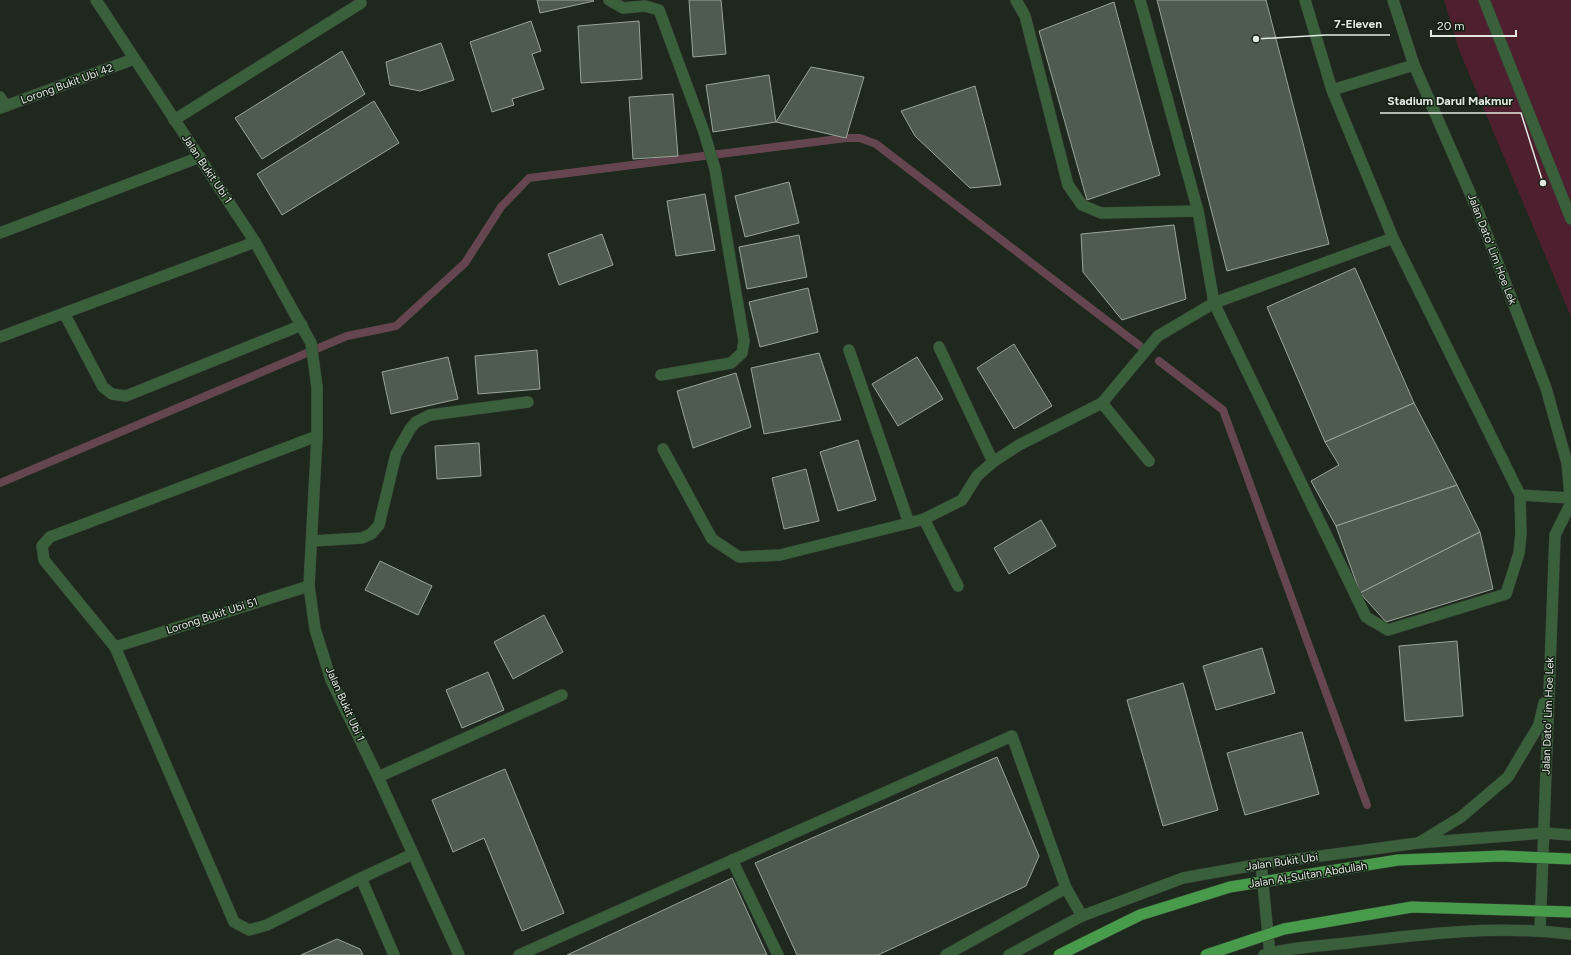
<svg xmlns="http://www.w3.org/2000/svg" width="1571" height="955" viewBox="0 0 1571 955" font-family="Figtree,sans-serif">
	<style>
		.green { fill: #4e1f2e }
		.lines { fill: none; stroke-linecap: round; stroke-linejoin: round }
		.stream { stroke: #654650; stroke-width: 8 }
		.building { fill: #4f5b4f; stroke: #98a597 }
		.service-casing { stroke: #394339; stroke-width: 12 }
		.minor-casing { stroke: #394339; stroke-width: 12 }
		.tertiary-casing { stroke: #394339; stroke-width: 12 }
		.service { stroke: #3a603b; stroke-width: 11 }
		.minor { stroke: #3a603b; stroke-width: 11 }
		.tertiary { stroke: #3a603b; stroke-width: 11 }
		.primary-bridge-casing { stroke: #394339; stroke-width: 12; stroke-linecap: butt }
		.primary-bridge { stroke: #489b4b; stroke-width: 11 }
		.labels { text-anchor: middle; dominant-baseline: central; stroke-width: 3; stroke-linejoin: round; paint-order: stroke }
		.street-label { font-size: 11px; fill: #e2e9e2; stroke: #141f14 }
		.leader { fill: none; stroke: #e2e9e2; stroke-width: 1.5 }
		.callout-dot { fill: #e2e9e2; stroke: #141f14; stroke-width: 1.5 }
		.callout-label { font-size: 12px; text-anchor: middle; font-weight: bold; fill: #e2e9e2; stroke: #141f14; stroke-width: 3; stroke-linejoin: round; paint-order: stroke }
	</style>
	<rect width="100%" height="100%" fill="#1e281d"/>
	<polygon class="green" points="1444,0 1571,0 1571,317 1459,50"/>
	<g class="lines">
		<g class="stream">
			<polyline points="1159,361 1223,410 1367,805"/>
			<polyline points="0,483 347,336 396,326 465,263 501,207 529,178 846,138 860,138 876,144 1140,346"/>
		</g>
	</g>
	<g class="building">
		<polygon points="537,0 593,0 594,1 540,13"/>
		<polygon points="689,0 721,0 726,54 693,57"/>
		<polygon points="1157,0 1266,0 1329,244 1227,271"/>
		<polygon points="1114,2 1160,175 1087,200 1039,31"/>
		<polygon points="531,21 541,51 532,54 544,89 512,99 514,105 492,112 470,42"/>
		<polygon points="639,21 642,79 581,83 578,26"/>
		<polygon points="441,43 454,80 420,91 390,85 386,62"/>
		<polygon points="342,51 365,94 262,159 235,118"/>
		<polygon points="811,67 864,77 846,138 776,122"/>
		<polygon points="769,75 776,122 713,132 706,85"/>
		<polygon points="975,86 1001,185 970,188 915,136 901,111"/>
		<polygon points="673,94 678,156 633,159 629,97"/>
		<polygon points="374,101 399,143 282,215 257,174"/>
		<polygon points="789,182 799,223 745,237 735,196"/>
		<polygon points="705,194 715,250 676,256 667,201"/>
		<polygon points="1174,225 1186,299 1122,320 1083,272 1081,234"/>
		<polygon points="602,234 613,265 559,285 548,254"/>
		<polygon points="799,235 807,277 747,289 739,247"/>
		<polygon points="1355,268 1414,403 1325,442 1267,307"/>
		<polygon points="808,288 818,332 760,347 749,302"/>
		<polygon points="1014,344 1052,406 1014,429 977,368"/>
		<polygon points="537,350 540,389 478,394 475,356"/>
		<polygon points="819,353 841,420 764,434 751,368"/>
		<polygon points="448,357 458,399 391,414 382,372"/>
		<polygon points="917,357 943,399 898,426 872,384"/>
		<polygon points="736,373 751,427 693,448 677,391"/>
		<polygon points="1414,403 1457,485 1336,526 1311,481 1339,465 1325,442"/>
		<polygon points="858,440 876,500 838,511 820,452"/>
		<polygon points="479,443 481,476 437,479 435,446"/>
		<polygon points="806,469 819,521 784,529 772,478"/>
		<polygon points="1457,485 1480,532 1360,593 1336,526"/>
		<polygon points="1041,520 1056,546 1009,574 994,548"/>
		<polygon points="1480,532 1493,589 1386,622 1360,593"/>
		<polygon points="380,561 432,586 418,615 365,590"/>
		<polygon points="544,615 563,652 513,679 494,642"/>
		<polygon points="1457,641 1463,716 1405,721 1399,646"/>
		<polygon points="1262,648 1275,693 1216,710 1203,666"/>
		<polygon points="488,672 504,710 462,728 446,690"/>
		<polygon points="1183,683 1218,810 1163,826 1127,700"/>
		<polygon points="1302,732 1319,794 1245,815 1227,753"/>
		<polygon points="997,757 1039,856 1026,886 878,955 797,955 755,863"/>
		<polygon points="505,769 564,913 522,931 484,838 453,852 432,800"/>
		<polygon points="732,878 767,955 567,955"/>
		<polygon points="337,939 360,949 363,955 301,955"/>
	</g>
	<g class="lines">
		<defs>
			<g id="service">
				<polyline points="1140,0 1198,211 1214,303 1366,617 1388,630 1506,594 1519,553 1521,534 1520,495"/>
				<polyline points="1484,0 1571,219"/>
				<polyline points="0,97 6,106"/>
				<polyline points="0,233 200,157"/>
				<polyline points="1214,303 1393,238"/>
				<polyline points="64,313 103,387 112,394 126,396 302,325"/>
				<polyline points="1102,403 1149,461"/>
				<polyline points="317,436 50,537 42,546 44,560 115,647 234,922 249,930 267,925 361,878 413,854"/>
				<polyline points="732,860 778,955"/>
				<polyline points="361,878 394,955"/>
				<polyline points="519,955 1012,736 1066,888"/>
				<polyline points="946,955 1066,888 1082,916"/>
			</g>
			<g id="minor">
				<polyline points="96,0 255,242 311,343 317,387 317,436 309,586 315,629 331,680 378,777 459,955"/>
				<polyline points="609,0 623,8 645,6 659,10 704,132 715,169 744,341 742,353 731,363 661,375"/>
				<polyline points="1016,0 1025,16 1068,185 1082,205 1101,213 1198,211"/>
				<polyline points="1305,0 1332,90 1393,238 1520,495 1570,498"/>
				<polyline points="1332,90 1414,65"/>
				<polyline points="0,108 134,59"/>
				<polyline points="174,120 361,3"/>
				<polyline points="0,337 255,242"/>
				<polyline points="939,347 993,462"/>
				<polyline points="849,350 909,523"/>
				<polyline points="663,449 712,539 739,557 780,555 909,523 924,519 962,500 977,476 993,462 1019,445 1102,403 1158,336 1214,303"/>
				<polyline points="924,519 958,586"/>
				<polyline points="312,541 362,538 371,534 379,525 396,454 410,429 416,422 430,415 528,402"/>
				<polyline points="115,647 309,586"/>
				<polyline points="378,777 562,695"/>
			</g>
			<g id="tertiary">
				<polyline points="1393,0 1414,65 1477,209 1546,388 1567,463 1571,506"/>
				<polyline points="1420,842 1461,817 1508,777 1539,725 1544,703"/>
				<polyline points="1261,864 1270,955"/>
				<polyline points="1540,931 1555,535 1570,505"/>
				<polyline points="1009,955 1082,916 1183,878 1261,864 1418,843 1544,833 1571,835"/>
				<path d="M 1264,955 C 1290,947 1321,946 1348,943 C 1422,934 1497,925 1571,934"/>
			</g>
		</defs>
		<use href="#service" class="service-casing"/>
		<use href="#minor" class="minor-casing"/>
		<use href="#tertiary" class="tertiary-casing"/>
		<use href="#service" class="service"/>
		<use href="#minor" class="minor"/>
		<use href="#tertiary" class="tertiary"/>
		<defs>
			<g id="primary-bridge">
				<polyline points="1059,955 1140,915 1230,887 1398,860 1502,856 1571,859"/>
				<polyline points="1206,955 1284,929 1412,907 1571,912"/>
			</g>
		</defs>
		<use href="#primary-bridge" class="primary-bridge-casing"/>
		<use href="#primary-bridge" class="primary-bridge"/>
	</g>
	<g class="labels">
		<g class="street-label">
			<text transform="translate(67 84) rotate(-20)">Lorong Bukit Ubi 42</text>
			<text transform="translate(207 169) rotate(56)">Jalan Bukit Ubi 1</text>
			<text transform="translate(1492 249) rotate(69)">Jalan Dato' Lim Hoe Lek</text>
			<text transform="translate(212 616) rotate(-18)">Lorong Bukit Ubi 51</text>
			<text transform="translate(345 704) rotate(66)">Jalan Bukit Ubi 1</text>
			<text transform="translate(1548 716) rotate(-88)">Jalan Dato' Lim Hoe Lek</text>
			<text transform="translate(1282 862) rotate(-8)">Jalan Bukit Ubi</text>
			<text transform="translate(1308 875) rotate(-9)">Jalan Al-Sultan Abdullah</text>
		</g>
	</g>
	<path class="leader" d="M1256 39L1326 35H1390M1543 183L1521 113H1380"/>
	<g class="callout-dot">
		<circle cx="1256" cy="39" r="4"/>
		<circle cx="1543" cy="183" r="4"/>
	</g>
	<g class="callout-label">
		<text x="1358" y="28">7-Eleven</text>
		<text x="1450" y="105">Stadium Darul Makmur</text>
	</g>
	<path d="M1431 30v6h85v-6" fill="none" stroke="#e2e9e2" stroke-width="2"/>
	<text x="1437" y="30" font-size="12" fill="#e2e9e2" stroke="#141f14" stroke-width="3" paint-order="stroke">20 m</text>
</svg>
